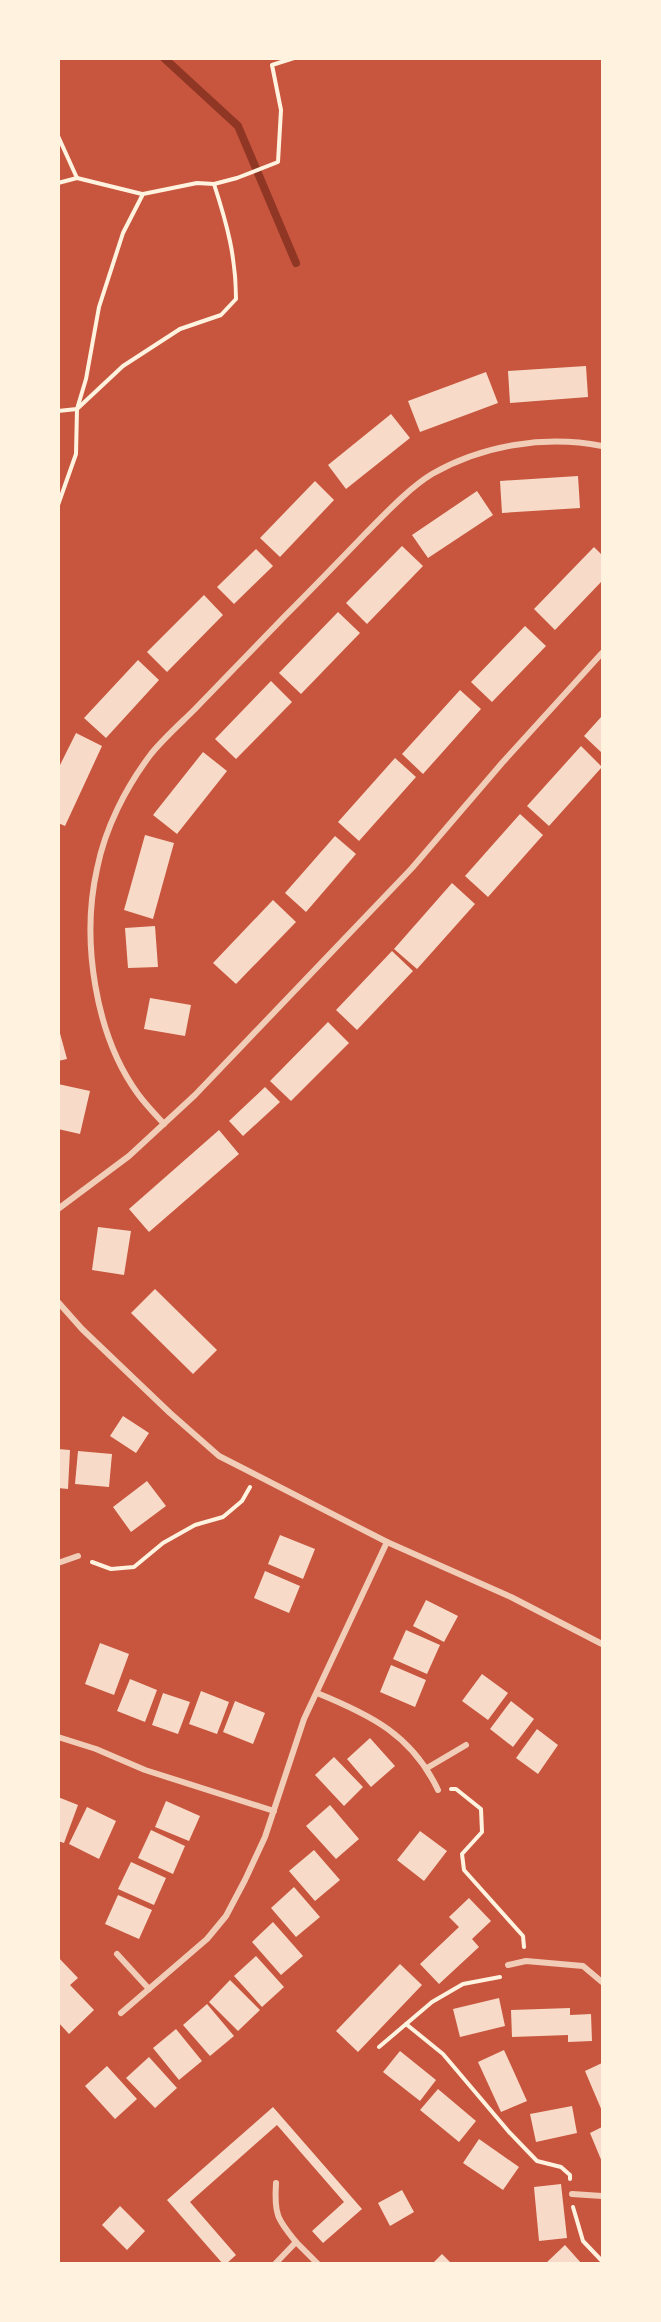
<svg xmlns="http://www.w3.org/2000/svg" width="661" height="2322" viewBox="0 0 661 2322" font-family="'Playfair Display',serif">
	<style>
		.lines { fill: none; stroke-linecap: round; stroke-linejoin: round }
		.stream { stroke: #8f3625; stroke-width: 8 }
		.building { fill: #f7dbc8 }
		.path { stroke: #fff3e0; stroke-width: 4 }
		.minor { stroke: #f1ccb7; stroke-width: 6 }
	</style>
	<rect width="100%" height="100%" fill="#c8553d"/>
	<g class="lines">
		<polyline class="stream" points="164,58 238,126 296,263"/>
	</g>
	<g class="building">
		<polygon points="586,366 588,397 510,403 508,371"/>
		<polygon points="486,372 498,403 420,432 408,401"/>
		<polygon points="391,414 410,438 346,489 328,465"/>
		<polygon points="578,476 580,508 502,513 500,481"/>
		<polygon points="315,481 334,500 280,557 260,538"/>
		<polygon points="477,491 493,515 428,558 412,535"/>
		<polygon points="402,546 423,566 367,624 346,603"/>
		<polygon points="594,547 602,555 602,581 555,630 534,609"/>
		<polygon points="256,549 273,566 234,604 217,587"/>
		<polygon points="204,595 223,615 167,672 147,652"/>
		<polygon points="338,612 360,633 301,694 279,673"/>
		<polygon points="525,626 546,646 492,702 471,682"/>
		<polygon points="138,660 159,680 106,738 84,718"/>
		<polygon points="271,681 292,702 236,759 215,739"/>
		<polygon points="460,690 481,709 423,774 402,754"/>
		<polygon points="602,716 602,753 584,736"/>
		<polygon points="76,733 102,746 65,826 58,823 58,769"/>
		<polygon points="581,746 602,767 549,826 527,806"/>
		<polygon points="203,752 227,771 177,834 153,815"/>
		<polygon points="395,758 416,777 359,841 338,822"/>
		<polygon points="520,814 543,835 488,897 465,876"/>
		<polygon points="145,835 174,843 153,919 124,910"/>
		<polygon points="335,836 356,854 306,912 285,893"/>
		<polygon points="452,883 475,904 417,969 394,949"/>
		<polygon points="273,900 296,922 236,984 213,963"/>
		<polygon points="155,926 158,967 128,968 125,928"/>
		<polygon points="392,951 413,971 357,1030 336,1010"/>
		<polygon points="150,998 191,1005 185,1036 144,1029"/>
		<polygon points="328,1022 349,1043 291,1101 270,1081"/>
		<polygon points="58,1026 67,1059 58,1061"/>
		<polygon points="58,1084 90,1091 80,1134 58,1129"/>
		<polygon points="265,1087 280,1102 243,1136 229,1121"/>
		<polygon points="219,1130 239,1154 149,1232 129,1209"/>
		<polygon points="98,1227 131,1231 124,1275 92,1270"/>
		<polygon points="155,1289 217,1350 193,1374 131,1313"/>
		<polygon points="123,1416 149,1433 136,1453 110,1436"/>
		<polygon points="58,1449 70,1450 68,1489 58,1488"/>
		<polygon points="78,1451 112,1454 109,1487 75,1484"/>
		<polygon points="147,1481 166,1506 131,1532 113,1507"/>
		<polygon points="280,1535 315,1549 303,1579 268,1564"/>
		<polygon points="265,1571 300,1586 289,1613 254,1598"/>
		<polygon points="426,1600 458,1616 444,1642 413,1626"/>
		<polygon points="406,1630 440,1645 427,1674 393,1659"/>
		<polygon points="100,1643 129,1654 114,1695 85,1684"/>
		<polygon points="391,1665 426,1680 415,1707 380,1692"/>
		<polygon points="482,1674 508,1693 488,1720 462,1701"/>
		<polygon points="130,1679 157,1690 145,1722 117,1711"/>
		<polygon points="201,1691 229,1702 217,1734 189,1724"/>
		<polygon points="163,1693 190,1702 178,1734 152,1725"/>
		<polygon points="235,1701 265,1713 253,1744 223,1732"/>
		<polygon points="511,1701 534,1719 513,1747 490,1729"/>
		<polygon points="537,1729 558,1745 538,1774 516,1758"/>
		<polygon points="370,1738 395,1766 371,1787 347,1759"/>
		<polygon points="334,1757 363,1787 344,1806 315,1775"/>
		<polygon points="58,1797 78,1805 64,1843 58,1841"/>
		<polygon points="166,1801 200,1816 189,1841 155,1827"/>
		<polygon points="330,1805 359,1839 336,1859 306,1826"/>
		<polygon points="87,1807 116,1821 99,1859 69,1844"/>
		<polygon points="151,1830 185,1846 173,1874 138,1858"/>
		<polygon points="420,1831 447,1851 424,1881 397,1860"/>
		<polygon points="314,1850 340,1880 315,1901 289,1871"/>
		<polygon points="131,1862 166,1878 154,1905 118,1889"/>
		<polygon points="294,1887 320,1917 296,1937 271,1908"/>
		<polygon points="118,1895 152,1910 139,1939 105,1924"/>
		<polygon points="469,1898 491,1921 472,1939 479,1947 439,1984 420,1964 459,1927 449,1917"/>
		<polygon points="273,1922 303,1956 281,1975 252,1942"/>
		<polygon points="256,1956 284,1987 262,2007 234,1976"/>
		<polygon points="58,1957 78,1978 70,1985 94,2010 69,2034 58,2022"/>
		<polygon points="400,1964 422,1985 358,2052 336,2031"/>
		<polygon points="230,1980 260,2010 238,2031 209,2002"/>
		<polygon points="499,1998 505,2026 460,2037 453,2009"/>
		<polygon points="207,2004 234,2036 210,2056 183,2025"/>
		<polygon points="570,2008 570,2015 591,2014 592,2041 568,2042 568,2035 512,2037 511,2010"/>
		<polygon points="176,2029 202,2061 179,2080 153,2048"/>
		<polygon points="504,2050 527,2101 501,2112 478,2062"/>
		<polygon points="400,2051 436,2080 420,2101 383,2072"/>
		<polygon points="149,2057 177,2088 155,2108 126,2078"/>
		<polygon points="602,2063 602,2111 585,2071"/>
		<polygon points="107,2066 137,2099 115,2119 85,2086"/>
		<polygon points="438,2089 476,2121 459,2142 420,2110"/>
		<polygon points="572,2106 577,2133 536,2142 530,2114"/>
		<polygon points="273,2107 362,2209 323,2243 312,2231 344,2202 277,2125 190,2202 236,2255 226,2264 223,2264 167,2200"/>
		<polygon points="602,2127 602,2162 590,2133"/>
		<polygon points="479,2139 519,2167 503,2190 463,2163"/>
		<polygon points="561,2184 567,2238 539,2241 534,2187"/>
		<polygon points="402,2190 414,2212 390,2226 378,2203"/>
		<polygon points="120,2206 145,2231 127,2250 102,2225"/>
		<polygon points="565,2245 582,2264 545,2264"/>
		<polygon points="442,2254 452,2264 432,2264"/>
	</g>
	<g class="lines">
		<g class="path">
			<polyline points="58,136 77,178"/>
			<polyline points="58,183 77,178 142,194"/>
			<path d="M 58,411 L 77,409 L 123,366 L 180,329 L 221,315 L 236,299 C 236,257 227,224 214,184 L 237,178 L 278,162 L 281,110 L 272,65 L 294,58"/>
			<polyline points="58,505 76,454 77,409 86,379 99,307 123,233 143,194 197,183 214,184"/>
			<polyline points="92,1562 111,1569 134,1567 163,1543 195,1525 223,1517 242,1501 250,1487"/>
			<polyline points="451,1789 456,1789 481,1809 482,1832 462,1854 464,1870 523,1936 524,1947"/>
			<polyline points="406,2024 443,2054 509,2132 537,2161 561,2167 570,2175 570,2179"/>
			<polyline points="379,2047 432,2002 463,1984 500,1977"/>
			<polyline points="573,2207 583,2241 602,2261"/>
		</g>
		<g class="minor">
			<path d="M 164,1124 C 155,1114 146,1105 138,1094 C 95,1035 81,940 97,869 C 105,828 126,787 151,754 C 164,738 181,723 195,709 C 225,678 254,648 284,617 C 312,589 339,561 366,533 C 385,514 409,488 432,474 C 483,445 545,435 602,446"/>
			<polyline points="58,1209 129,1156 195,1095 412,868 502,763 602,653"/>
			<polyline points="58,1302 82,1329 170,1413 219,1456 387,1542 511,1597 602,1644"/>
			<polyline points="58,1563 78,1556"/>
			<path d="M 317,1693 C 371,1715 412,1735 438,1790"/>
			<polyline points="58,1737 96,1749 145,1770 274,1811"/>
			<polyline points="427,1768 466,1745"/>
			<polyline points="117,1954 149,1989"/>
			<polyline points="508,1965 526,1961 583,1966 602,1982"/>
			<polyline points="121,2013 207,1939 226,1916 245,1880 265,1837 304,1719 387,1542"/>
			<path d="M 276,2183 C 274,2214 277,2219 296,2242"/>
			<polyline points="572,2194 602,2196"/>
			<polyline points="275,2264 296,2242 318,2264"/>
		</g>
	</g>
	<rect width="661" height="2322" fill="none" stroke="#fff3e0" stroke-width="120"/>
</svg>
